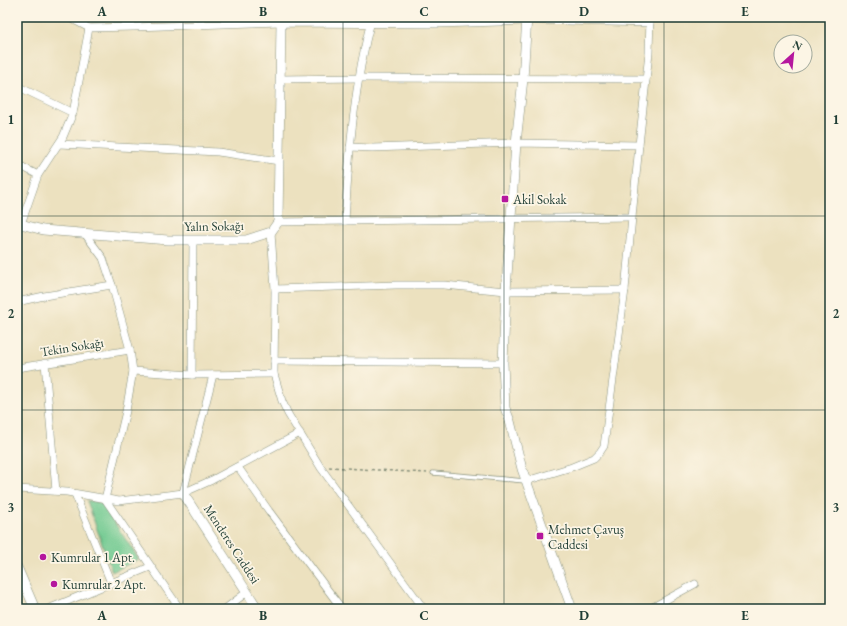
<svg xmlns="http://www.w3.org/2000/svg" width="847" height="626" viewBox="0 0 847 626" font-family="'EB Garamond',serif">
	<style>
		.green { fill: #6fc990; stroke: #478362 }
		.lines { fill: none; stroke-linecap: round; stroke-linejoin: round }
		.service-casing { stroke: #868f7a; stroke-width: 5 }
		.minor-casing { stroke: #868f7a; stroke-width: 8 }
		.tertiary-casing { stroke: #868f7a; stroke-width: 10 }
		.path { stroke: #868f7a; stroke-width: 1.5; stroke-dasharray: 3 3; stroke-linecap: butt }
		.service { stroke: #fff; stroke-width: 3.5 }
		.minor { stroke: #fff; stroke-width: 7 }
		.tertiary { stroke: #fff; stroke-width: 9 }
		.grid { fill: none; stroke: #1f3d34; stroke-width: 1; stroke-opacity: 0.55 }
		.poi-dot { fill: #b5179e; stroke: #fcf5e5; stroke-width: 1.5 }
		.labels { text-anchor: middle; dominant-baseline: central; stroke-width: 3.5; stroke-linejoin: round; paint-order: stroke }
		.poi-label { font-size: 13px; fill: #1f3d34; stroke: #fcf5e5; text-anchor: start }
		.street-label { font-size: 13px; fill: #1f3d34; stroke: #fcf5e5 }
		.neatline { fill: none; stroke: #1f3d34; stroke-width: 1.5 }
		.grid-label { font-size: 13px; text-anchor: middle; font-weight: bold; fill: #1f3d34 }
	</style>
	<rect width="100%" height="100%" fill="#fcf5e5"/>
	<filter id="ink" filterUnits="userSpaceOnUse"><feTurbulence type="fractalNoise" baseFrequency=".025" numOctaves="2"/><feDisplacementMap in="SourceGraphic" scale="8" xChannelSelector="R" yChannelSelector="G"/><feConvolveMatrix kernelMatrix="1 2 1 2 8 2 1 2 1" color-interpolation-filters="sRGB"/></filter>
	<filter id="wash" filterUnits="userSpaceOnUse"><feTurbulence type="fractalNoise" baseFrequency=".012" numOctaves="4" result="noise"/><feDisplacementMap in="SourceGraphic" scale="16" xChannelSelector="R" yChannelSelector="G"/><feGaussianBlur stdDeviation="0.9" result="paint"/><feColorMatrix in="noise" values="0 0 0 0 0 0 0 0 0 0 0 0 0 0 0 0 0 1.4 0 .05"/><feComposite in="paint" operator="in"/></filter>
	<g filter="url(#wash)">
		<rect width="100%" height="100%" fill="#ece1bf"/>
		<g class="green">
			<polygon points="83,17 320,17 92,21"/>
			<polygon points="87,501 96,501 102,504 139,559 112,572"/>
		</g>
	</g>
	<g filter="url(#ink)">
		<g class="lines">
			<defs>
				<polyline id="service" points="433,473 525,481"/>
				<g id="minor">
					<polyline points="68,17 89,28 134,27 281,22"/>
					<polyline points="527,20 650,23"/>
					<polyline points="280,79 360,78 646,79"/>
					<polyline points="17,86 73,113"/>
					<polyline points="59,144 218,152 279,161"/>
					<polyline points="350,147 372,148 516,143 639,145"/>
					<polyline points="17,164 38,175"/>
					<polyline points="17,221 21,224 38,175 63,137 73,113 89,28"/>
					<path d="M 345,221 C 349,153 354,83 372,17"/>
					<path d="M 278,222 C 396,221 514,218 632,217"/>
					<polyline points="271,232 275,289 274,374 282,401 288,414 321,468 424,609"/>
					<polyline points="85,234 103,258 112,285 130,350 133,371 126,411 105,499 180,609"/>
					<polyline points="275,289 396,285 444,285 506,291 625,290"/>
					<polyline points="17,302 44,296 112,285"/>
					<polyline points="274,361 503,363"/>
					<polyline points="45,363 56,491"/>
					<polyline points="17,368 130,350"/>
					<polyline points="133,371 192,375 274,374"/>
					<polyline points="192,375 193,240"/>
					<polyline points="238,467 269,511 342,609"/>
					<polyline points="526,481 572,467 594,458 600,452 604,446 625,290 639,145 649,53 650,17"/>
					<polyline points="17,489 67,492 119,501 183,493 213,375"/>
					<polyline points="183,493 212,480 300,433"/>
					<polyline points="75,494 111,583"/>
					<polyline points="48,609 150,567"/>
					<polyline points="225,609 247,592"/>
					<polyline points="649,609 695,584"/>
				</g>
				<g id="tertiary">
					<polyline points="527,17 523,79 516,143 506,291 503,363 505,408 510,421 522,469 572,609"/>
					<polyline points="17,223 43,230 168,240 246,240 271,232 278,222 281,22 438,23 527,20"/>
					<polyline points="183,493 258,609"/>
					<polyline points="17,567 35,609"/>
				</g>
			</defs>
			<use href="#service" class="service-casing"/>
			<use href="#minor" class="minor-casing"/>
			<use href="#tertiary" class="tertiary-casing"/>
			<polyline class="path" points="329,467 427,473"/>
			<use href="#service" class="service"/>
			<use href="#minor" class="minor"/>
			<use href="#tertiary" class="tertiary"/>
		</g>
	</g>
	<path class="grid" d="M 183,17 L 183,609M 343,17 L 343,609M 504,17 L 504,609M 664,17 L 664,609M 17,216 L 830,216M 17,410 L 830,410"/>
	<g class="poi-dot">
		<rect x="501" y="195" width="8" height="8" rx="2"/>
		<rect x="536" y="532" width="8" height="8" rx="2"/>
		<circle cx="43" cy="557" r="4"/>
		<circle cx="54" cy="584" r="4"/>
	</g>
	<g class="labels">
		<g class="poi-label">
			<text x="513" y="199">Akil Sokak</text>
			<text x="548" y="529">Mehmet Çavuş<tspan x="548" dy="15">Caddesi</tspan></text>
			<text x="51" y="557">Kumrular 1 Apt.</text>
			<text x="62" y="584">Kumrular 2 Apt.</text>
		</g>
		<g class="street-label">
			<text transform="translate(214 226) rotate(-1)">Yalın Sokağı</text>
			<text transform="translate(72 347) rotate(-9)">Tekin Sokağı</text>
			<text transform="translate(232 544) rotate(57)">Menderes Caddesi</text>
		</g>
	</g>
	<rect width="847" height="626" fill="none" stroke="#fcf5e5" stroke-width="44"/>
	<g transform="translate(793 54) rotate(27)"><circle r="19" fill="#fcf5e5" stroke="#a4ab9e"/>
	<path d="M0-3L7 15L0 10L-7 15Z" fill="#b5179e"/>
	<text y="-6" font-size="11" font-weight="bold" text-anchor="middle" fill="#1f3d34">N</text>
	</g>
	<rect x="22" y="22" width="803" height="582" class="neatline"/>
	<g class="grid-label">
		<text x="102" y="16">A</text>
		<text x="263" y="16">B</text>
		<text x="424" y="16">C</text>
		<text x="584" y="16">D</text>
		<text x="745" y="16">E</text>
		<text x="11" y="124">1</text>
		<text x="836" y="124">1</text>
		<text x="11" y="318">2</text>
		<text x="836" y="318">2</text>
		<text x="11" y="512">3</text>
		<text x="836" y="512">3</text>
		<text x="102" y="620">A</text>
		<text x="263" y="620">B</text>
		<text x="424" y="620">C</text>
		<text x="584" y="620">D</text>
		<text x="745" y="620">E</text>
	</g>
</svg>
